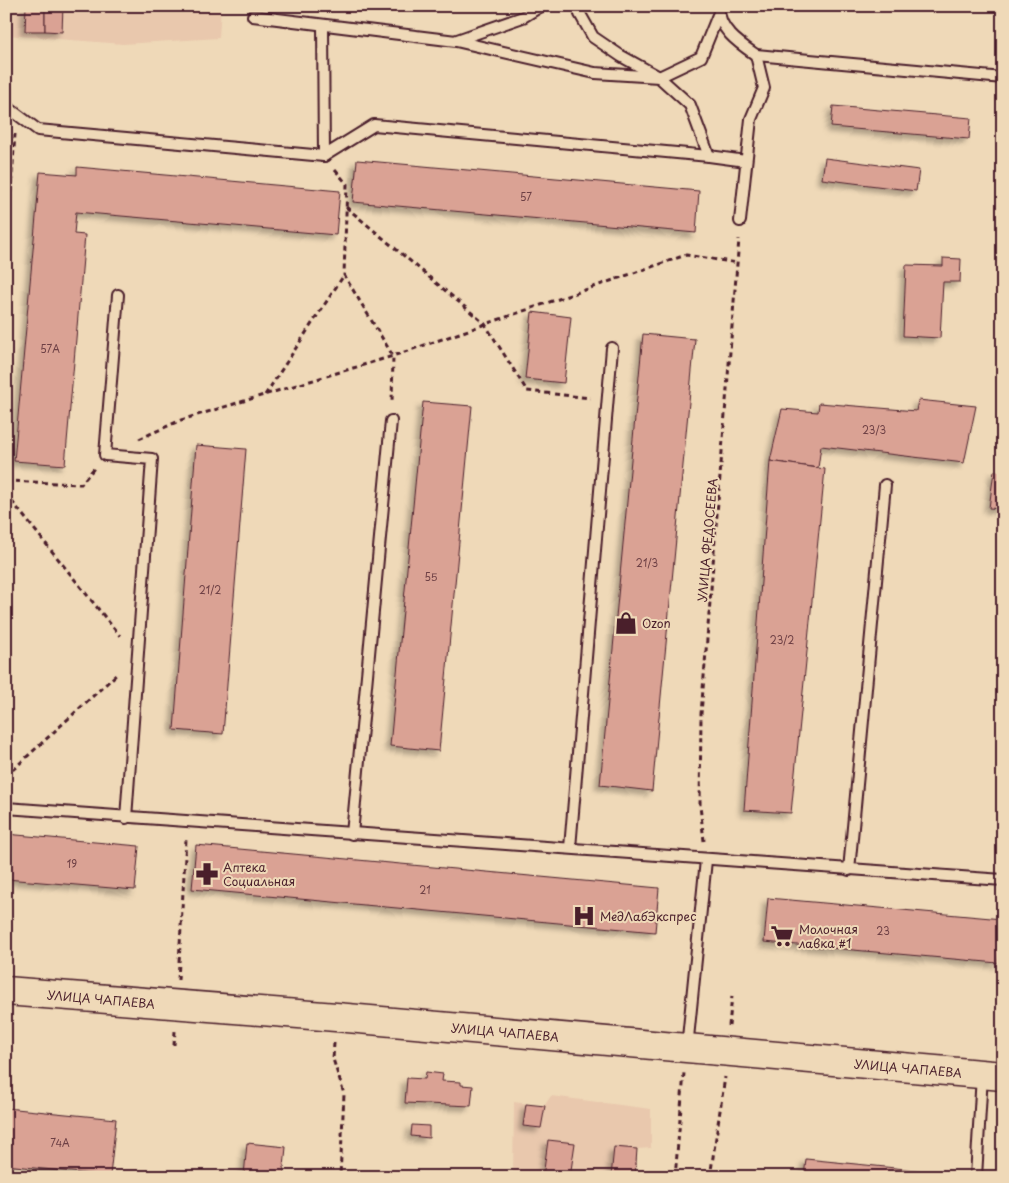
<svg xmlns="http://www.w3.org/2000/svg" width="1009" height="1183" viewBox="0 0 1009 1183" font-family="'Playpen Sans',sans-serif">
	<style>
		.built { fill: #e9c8ad }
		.building { fill: #daa294; stroke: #4a1f2b; filter: url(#shadow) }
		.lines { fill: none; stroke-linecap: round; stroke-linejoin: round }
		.lane-casing { stroke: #4a1f2b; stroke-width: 14 }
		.secondary-casing { stroke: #4a1f2b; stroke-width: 31 }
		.path { stroke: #4a1f2b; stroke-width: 3; stroke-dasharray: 5 4; stroke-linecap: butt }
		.lane { stroke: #efd9b8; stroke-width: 10 }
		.secondary { stroke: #efd9b8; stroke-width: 28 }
		.labels { text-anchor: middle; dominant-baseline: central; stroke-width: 4; stroke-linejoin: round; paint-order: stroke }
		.number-label { font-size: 10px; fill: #6e4045 }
		.street-label { font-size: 12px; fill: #4a1f2b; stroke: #efd9b8 }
		.poi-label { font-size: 12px; fill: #4a1f2b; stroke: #efd9b8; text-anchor: start }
	</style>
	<defs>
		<filter id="shadow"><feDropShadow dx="-4.5" dy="4.5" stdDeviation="2.5" flood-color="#0004"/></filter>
	</defs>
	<rect width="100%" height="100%" fill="#efd9b8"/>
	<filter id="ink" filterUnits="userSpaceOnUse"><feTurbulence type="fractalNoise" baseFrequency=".02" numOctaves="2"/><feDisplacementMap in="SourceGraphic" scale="10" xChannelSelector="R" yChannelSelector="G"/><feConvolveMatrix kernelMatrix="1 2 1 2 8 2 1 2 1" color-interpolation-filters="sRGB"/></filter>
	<g filter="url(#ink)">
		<g class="built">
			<polygon points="6,6 221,6 219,38 123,44 6,35"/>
			<polygon points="551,1096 651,1109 651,1148 637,1149 635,1177 513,1177 514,1102 544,1106"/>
		</g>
		<g class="building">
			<polygon points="26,6 45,6 45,31 25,31"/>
			<polygon points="45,6 63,6 62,32 45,31"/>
			<polygon points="833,106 971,118 969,139 831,127"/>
			<polygon points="825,158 919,170 916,191 822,179"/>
			<polygon points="357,160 699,191 696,233 353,202"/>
			<polygon points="77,167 340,191 336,235 76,212 74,234 85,235 65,465 14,461 40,172 77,175"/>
			<polygon points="943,258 961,259 960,282 943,282 940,338 903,336 906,265 943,266"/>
			<polygon points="532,312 571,317 564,383 525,379"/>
			<polygon points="643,334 695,339 652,791 600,785"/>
			<polygon points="918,400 976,406 964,463 821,446 818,468 770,461 782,409 818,412 819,403 916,411"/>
			<polygon points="423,402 472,406 439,751 390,746"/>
			<polygon points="196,445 246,449 223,734 174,730"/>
			<polygon points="770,461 825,469 791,813 744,810"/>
			<polygon points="994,471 1003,472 1003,509 989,508"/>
			<polygon points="6,834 139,846 135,890 6,879"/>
			<polygon points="196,845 659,888 655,932 192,889"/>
			<polygon points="768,898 1002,919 998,963 764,942"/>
			<polygon points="426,1072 443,1074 442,1081 461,1082 461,1085 473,1086 471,1106 405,1103 407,1078 425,1079"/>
			<polygon points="526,1104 545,1106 541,1128 523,1126"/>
			<polygon points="6,1108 116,1119 110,1176 6,1165"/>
			<polygon points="412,1125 429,1126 429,1138 411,1136"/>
			<polygon points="548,1140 575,1143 570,1177 543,1177"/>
			<polygon points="247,1143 286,1147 283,1177 244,1176"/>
			<polygon points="614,1147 637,1149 635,1177 611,1177"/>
			<polygon points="806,1159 945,1173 945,1177 804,1177"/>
		</g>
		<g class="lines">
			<defs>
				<g id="lane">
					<polyline points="578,6 580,14 593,37 621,56 659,77 690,105 709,156"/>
					<path d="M 719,6 C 717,29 740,44 756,55 L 764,88 L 751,119 L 740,221"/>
					<polyline points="253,16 456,41 595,73 659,77 701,57 718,15"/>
					<polyline points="323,25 324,156"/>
					<polyline points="457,40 523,17 541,6"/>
					<polyline points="756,55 1003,78"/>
					<polyline points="6,106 38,130 324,156 374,125 709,156 746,161"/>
					<polyline points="118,295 105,455 152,459 126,818"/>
					<polyline points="6,808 1003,880"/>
					<polyline points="352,834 391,421"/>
					<polyline points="570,848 612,348"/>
					<polyline points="849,870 885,485"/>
					<polyline points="687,1048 706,860"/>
					<polyline points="976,1177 982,1075"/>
				</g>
				<polyline id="secondary" points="6,991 336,1017 1003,1076"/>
			</defs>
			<use href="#lane" class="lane-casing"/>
			<use href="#secondary" class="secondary-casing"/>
			<g class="path">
				<polyline points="335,170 347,184 344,275 393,356 392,403"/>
				<polyline points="346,207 485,324 527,391 590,398"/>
				<polyline points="6,264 15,134"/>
				<polyline points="265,395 344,275"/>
				<polyline points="139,439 181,420 393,356 686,255 738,263"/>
				<polyline points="6,481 81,484 95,467"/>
				<polyline points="6,494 120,636"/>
				<polyline points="6,776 118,673"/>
				<polyline points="704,841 700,806 701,714 739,239"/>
				<polyline points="178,980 186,839"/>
				<polyline points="729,1026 732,996"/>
				<polyline points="334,1043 333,1059 344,1094 340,1177"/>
				<polyline points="174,1045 175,1031"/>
				<polyline points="675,1177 684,1073"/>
				<polyline points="710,1177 725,1077"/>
			</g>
			<use href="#lane" class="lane"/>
			<use href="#secondary" class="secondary"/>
		</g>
	</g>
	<defs>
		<symbol id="shop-bare" viewBox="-9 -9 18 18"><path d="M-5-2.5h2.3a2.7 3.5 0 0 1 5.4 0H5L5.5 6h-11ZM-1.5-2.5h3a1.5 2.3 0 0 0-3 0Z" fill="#4a1f2b" stroke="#efd9b8" stroke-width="2.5" paint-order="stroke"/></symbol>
		<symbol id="pharmacy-bare" viewBox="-9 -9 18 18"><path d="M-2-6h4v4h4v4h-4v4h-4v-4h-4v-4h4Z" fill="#4a1f2b" stroke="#efd9b8" stroke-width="2.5" paint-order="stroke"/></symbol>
		<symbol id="hospital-bare" viewBox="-9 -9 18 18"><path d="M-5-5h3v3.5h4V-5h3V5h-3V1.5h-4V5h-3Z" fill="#4a1f2b" stroke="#efd9b8" stroke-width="2.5" paint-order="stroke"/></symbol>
		<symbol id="supermarket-bare" viewBox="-9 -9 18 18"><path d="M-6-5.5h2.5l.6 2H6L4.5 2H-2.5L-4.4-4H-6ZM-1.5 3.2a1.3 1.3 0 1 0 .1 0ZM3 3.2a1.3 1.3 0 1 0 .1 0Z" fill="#4a1f2b" stroke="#efd9b8" stroke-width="2.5" paint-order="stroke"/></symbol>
	</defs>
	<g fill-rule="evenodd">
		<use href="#shop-bare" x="610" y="607" width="32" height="32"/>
		<use href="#pharmacy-bare" x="191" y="858" width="32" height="32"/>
		<use href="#hospital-bare" x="568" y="900" width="32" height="32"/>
		<use href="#supermarket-bare" x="766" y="920" width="32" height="32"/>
	</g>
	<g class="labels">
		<g class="number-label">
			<text x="526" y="196">57</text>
			<text x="50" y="348">57А</text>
			<text x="874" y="429">23/3</text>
			<text x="647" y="562">21/3</text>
			<text x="431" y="576">55</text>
			<text x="210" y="589">21/2</text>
			<text x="782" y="639">23/2</text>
			<text x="72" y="863">19</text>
			<text x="425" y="889">21</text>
			<text x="883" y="930">23</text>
			<text x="60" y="1142">74А</text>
		</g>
		<g class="street-label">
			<text transform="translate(707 540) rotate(-85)">УЛИЦА ФЕДОСЕЕВА</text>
			<text transform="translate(101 999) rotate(5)">УЛИЦА ЧАПАЕВА</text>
			<text transform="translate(505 1032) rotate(5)">УЛИЦА ЧАПАЕВА</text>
			<text transform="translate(908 1068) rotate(5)">УЛИЦА ЧАПАЕВА</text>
		</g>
		<g class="poi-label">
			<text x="642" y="623">Ozon</text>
			<text x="223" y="867">Аптека<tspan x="223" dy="14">Социальная</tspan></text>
			<text x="600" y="916">МедЛабЭкспрес</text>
			<text x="799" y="929">Молочная<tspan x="799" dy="14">лавка #1</tspan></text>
		</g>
	</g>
	<rect width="1009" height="1183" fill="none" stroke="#efd9b8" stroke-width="25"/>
	<rect x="12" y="12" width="984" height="1158" fill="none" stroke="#4a1f2b" stroke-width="2" filter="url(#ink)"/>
</svg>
